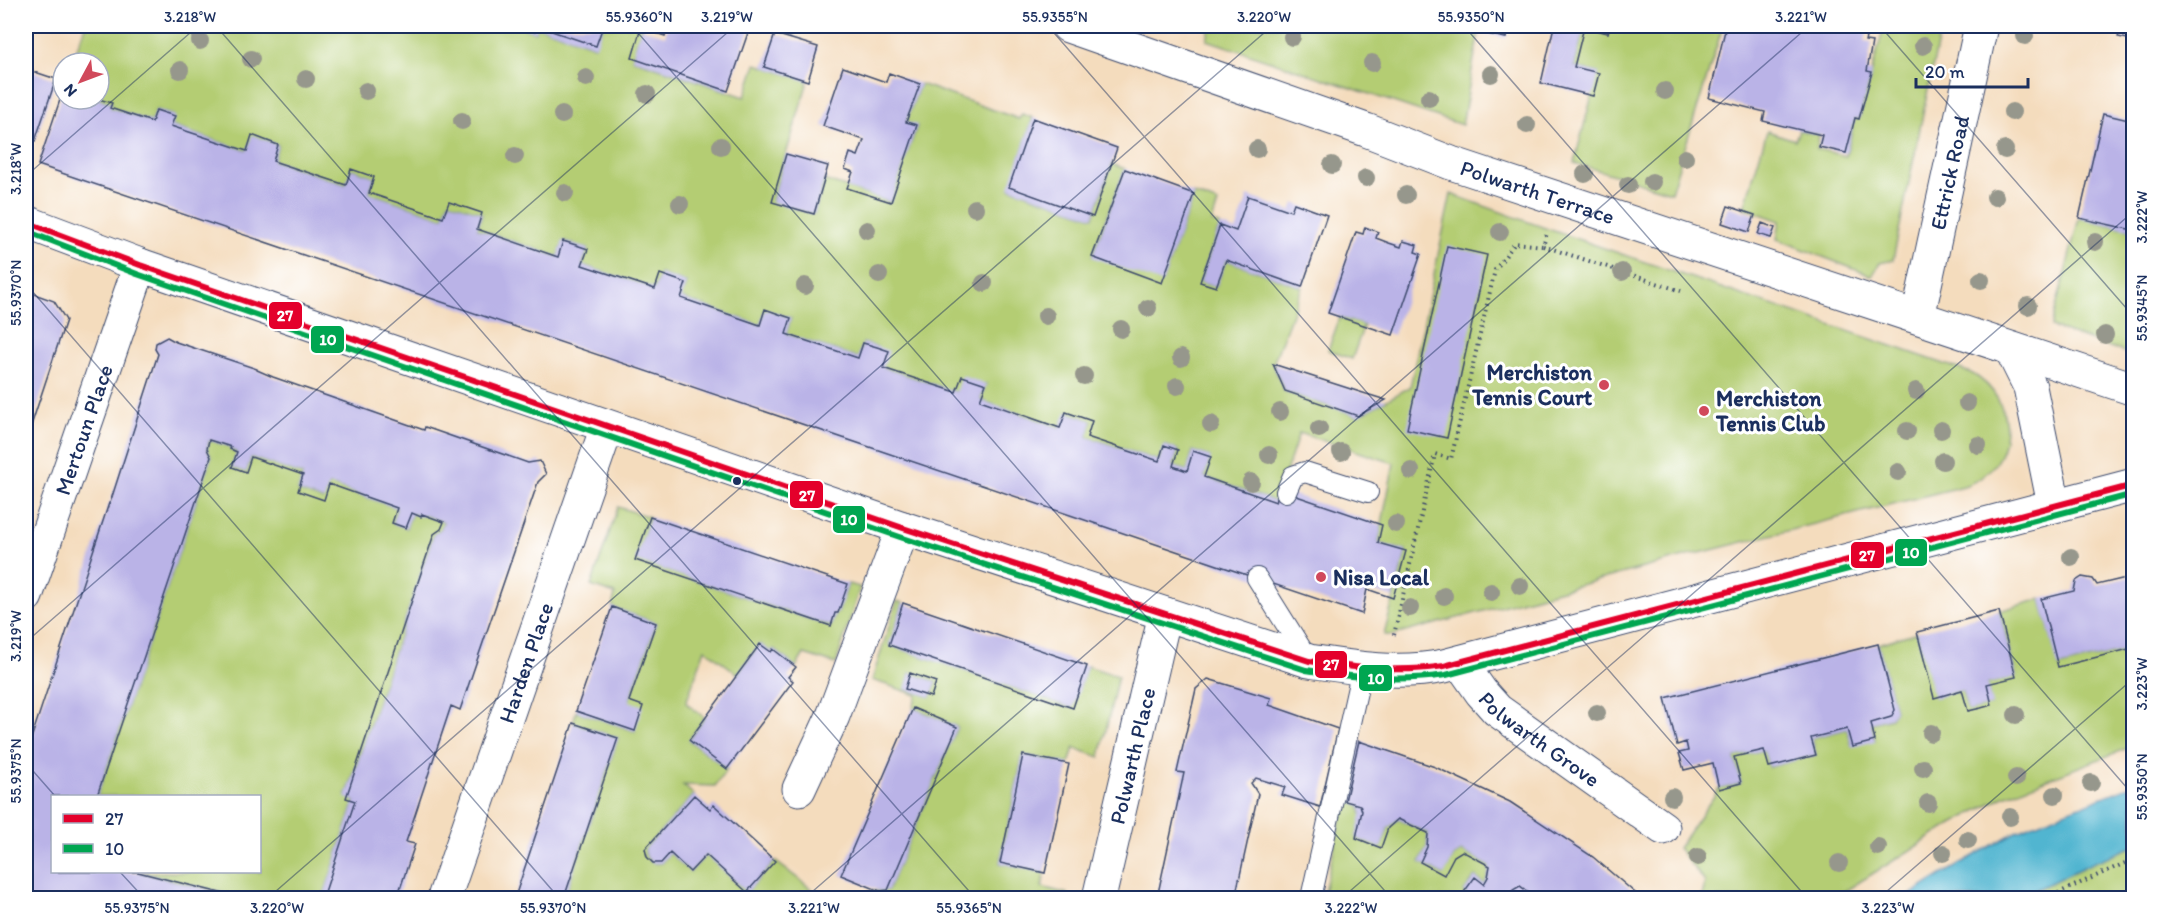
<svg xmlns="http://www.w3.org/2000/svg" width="2159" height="924" font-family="Itim,sans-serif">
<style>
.green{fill:#b4cd73;stroke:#687e68;stroke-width:1.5;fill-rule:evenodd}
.water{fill:#51b5d0;stroke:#367297;stroke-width:1.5}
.building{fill:#bab3e7}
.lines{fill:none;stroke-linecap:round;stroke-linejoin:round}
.lane-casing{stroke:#3c496c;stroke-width:22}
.street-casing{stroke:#3c496c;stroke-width:35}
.secondary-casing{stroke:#3c496c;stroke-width:35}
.path{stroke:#3c496c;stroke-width:4;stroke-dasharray:1.5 4.5;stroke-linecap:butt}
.lane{stroke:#fff;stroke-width:20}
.street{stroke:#fff;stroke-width:33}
.secondary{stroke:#fff;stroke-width:33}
.bus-1-casing{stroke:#fff;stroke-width:10}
.bus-2-casing{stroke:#fff;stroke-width:10}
.bus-1{stroke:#e4002b;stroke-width:6}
.bus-2{stroke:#00a651;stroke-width:6}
.tree{fill:#96978c}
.ticks{fill:none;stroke:#1b2f5e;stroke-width:1.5;stroke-opacity:0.45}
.poi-dot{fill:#d1495b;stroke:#fff;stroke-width:2}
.bus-dot{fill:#1b2f5e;stroke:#fff;stroke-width:2}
.labels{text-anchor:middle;stroke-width:6;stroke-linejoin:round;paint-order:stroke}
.street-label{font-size:22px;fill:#1b2f5e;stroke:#fff}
.poi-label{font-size:22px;font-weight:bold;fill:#1b2f5e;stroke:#fff;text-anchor:start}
.line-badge{stroke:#fff;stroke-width:2}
.badge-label{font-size:16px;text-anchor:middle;font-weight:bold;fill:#fff}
.neatline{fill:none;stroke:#1b2f5e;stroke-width:2}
.ticks-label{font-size:15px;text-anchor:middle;fill:#1b2f5e}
</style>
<rect width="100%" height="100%" fill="#fff"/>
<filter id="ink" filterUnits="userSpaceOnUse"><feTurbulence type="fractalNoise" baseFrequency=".0167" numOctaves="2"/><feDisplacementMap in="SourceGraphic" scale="12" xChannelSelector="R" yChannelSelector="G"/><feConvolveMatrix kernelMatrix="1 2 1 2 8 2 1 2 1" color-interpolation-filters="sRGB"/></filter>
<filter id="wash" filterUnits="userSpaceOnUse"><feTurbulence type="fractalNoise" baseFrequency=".008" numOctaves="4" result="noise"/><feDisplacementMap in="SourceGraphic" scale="24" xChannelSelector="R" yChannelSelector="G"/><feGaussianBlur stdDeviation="1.35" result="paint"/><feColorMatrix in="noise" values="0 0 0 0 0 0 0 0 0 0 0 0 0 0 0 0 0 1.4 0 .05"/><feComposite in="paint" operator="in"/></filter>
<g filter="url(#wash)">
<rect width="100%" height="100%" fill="#f4dcbd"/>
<path class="green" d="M85,26H526L525,29L535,32L537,26L595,46L603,26H642L632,59L745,97L756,64L808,81L772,201L814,214L824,180L890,202L917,126L906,122L920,84L1019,119L1022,114L1033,118L1010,188L1093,217L1112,164L1125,169L1092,256L1162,282L1194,194L1218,203L1212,222L1220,225L1200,282L1216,287L1226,260L1302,287L1273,364L1284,391L1358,416L1410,387L1451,194L1548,229L1971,373C2019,399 2018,468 1964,486L1684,557L1394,635H1384L1406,551L1378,543L1394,463L1299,433L1276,502L1204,477L1210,457L1193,451L1187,471L1173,466L1178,450L1164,445L1159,461L1087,437L1092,421L1067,412L1060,428L980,400L986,384L956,392L883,368L877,347L863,343L858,358L786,334L791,318L765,310L760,325L681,298L686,283L660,274L655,289L582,265L588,249L564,241L558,257L477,229L482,213L449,202L443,218L369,193L374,177L352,169L346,185L273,161L278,145L253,136L247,151L171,126L174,116L156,110L152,122L110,108L112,103L99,99V63H72Z
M1210,26H1480L1462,125L1207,40Z
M1610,26H1723L1671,192L1574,163L1598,73L1574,67L1584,27L1608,33Z
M1884,26H1941L1893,260L1880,263L1872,276L1777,239L1780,221L1744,208L1767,131L1795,140L1799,130L1819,135L1817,149L1846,156L1855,118L1859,119Z
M2079,218L2133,230V355L2051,327Z
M1340,317L1364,325L1352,359L1328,350Z
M209,440L231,447L230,450L237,452L232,467L246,472L251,457L303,475L298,491L323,500L329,484L397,508L392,523L406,528L412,513L421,516L422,514L444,522L441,529L434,534L346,797L355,801L323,898H244L138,872H260V796H97L211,457L207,449Z
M618,507L650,517L636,560L815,621L831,626L835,613H838L848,584L860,587L836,664L804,654L796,667L774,649L771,652L760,644L738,674L705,649L686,703L705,718L689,740L727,769L715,786L683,785L694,795L645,849C645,859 651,865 661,863L670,853L690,872L706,855L747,892L775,861L822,897L888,890L957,727L913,708L917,695L872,680L897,601L903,603L889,645L1072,708L1087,666L1118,676L1100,757L1074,748L1069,764L1023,755L1000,863L1045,873L1042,887L1068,894L1064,898H1010L1007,895L1002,898H564L618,738L573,723L576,711L635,731L629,701L656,623L612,607L615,594L591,586ZM910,673L936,682L931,697L906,689Z
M2041,599L2059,667L2133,648V746L2004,796L1952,824L1834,898H1702L1705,882L1678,848L1719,789L1741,783L1734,757L1764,750L1769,767L1816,755L1812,738L1847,729L1852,746L1875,740L1871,723L1891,718L1895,710L1878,644L1917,632L1935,697L1962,690L1968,711L1991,705L1987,684L2016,676L1999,611Z
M1345,801L1360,805L1362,817L1356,838L1381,847L1388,828L1398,819L1428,833L1427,847L1420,862L1443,875L1454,856L1462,851L1490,866L1488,877L1484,884L1475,877L1464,892L1472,898H1330L1323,896Z
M2133,846V898H2018L2090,864Z"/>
<path class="water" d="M2133,785V846L2090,864L2018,898H1905L1958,865L2017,831Z"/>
<g id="blocks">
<path class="building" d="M526,26H603L596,46L537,26L535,32L525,28Z
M668,26L750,27L728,91L632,58L641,28L665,36Z
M1480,26H1509L1506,38L1478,32Z
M1554,26H1610L1608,33L1584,27L1574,67L1599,73L1593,96L1541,83Z
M1726,26H1869L1865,41L1872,42L1867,71L1872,72L1859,119L1855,118L1846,153L1819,147L1822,135L1763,121L1765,112L1709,98Z
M2120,26H2133V40L2118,37Z
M775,34L818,47L808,81L764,67Z
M843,67L886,82L889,73L920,84L906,122L917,125L891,202L847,188L853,172L845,169L850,153L858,156L864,140L823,126Z
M26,69L56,79L35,141L26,137Z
M63,91V99H99L112,103L110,108L152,122L156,110L165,113L175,116L171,126L247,151L252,135L278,145L273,161L346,185L351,169L374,177L369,193L443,218L449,202L482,213L477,229L558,257L563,241L576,245L588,249L582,265L655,289L660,274L686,283L681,298L760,325L765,309L779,314L791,318L786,334L858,358L863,343L877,347L889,351L883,368L956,392L962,376L986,384L980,400L1060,428L1066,412L1092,421L1087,437L1159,461L1164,445L1178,450L1173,466L1187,471L1193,451L1211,457L1204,477L1276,502L1279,490L1382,525L1378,543L1406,551L1393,598L1367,589L1362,614L38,165Z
M2103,114L2133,121V230L2079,218Z
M1033,118L1117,148L1093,217L1009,187Z
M786,154L828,166L814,214L772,202Z
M1125,169L1194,194L1162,283L1092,257Z
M1248,196L1291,211L1294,203L1327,215L1302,287L1226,260L1216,287L1200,282L1220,225L1236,231Z
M1728,206L1755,215L1749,232L1722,223Z
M1762,223L1775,228L1771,238L1758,234Z
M1365,227L1378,232L1376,238L1389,243L1401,247L1403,241L1417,245L1415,252L1421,254L1393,335L1328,313L1356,232L1363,234Z
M1447,246L1487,255L1447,438L1407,429Z
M26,291L54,301L66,320L26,441Z
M167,337L176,342L257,369V370L273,377L424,430L425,427L528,463L540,461L546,474L538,482L460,710L451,706L406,842L415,844L397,898H323L355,801L346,798L434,534L441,529L444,522L422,514L421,517L412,513L406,528L392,523L397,508L329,484L324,500L298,491L303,475L251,457L246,472L232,467L237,452L230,449L231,447L209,440L207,449L211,457L97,796H52V872H138L240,898H26V754L109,503H110L158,354L155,349L156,343Z
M1273,364L1360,392L1386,400L1358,416L1285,391Z
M650,517L848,584L838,613H835L831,626L635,560Z
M2082,577L2093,579L2097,585L2130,577L2133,592V648L2058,667L2041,599L2074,591L2076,581Z
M903,603L1087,666L1073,708L889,645Z
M612,607L656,623L629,701L643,706L635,731L576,711Z
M1999,611L2016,677L1987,684L1992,705L1981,708L1968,711L1962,690L1934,698L1917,632Z
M760,644L771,652L773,649L796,667L788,677L793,681L727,769L689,740Z
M1878,644L1895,710L1891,717L1871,723L1875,741L1852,747L1847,729L1811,738L1816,755L1781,764L1769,767L1764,750L1734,757L1741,783L1719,789L1713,763L1684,770L1679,753L1688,751L1686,742L1677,745L1665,698Z
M910,673L936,682L931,697L905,689Z
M1208,679L1271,698L1269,705L1338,729L1320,807L1282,795L1285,787L1256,778L1251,783L1258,794L1235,898H1157L1184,773L1177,772L1196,689Z
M913,708L957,727L888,890L880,891L841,875Z
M573,723L618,738L564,898H530L516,894Z
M1359,741L1435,767L1510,802L1593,857L1641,898H1536L1520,886L1513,890L1506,898H1472L1464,892L1475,877L1484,884L1488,877L1490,866L1462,851L1454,856L1444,875L1420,862L1427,847L1428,833L1398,819L1388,828L1381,848L1356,838L1362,811L1360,805L1345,801Z
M1023,755L1069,764L1045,873L1000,863Z
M694,795L710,809L714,805L775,861L747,892L706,855L690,872L670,853L661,863H653L647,857L645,849Z"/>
</g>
</g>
<g filter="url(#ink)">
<use href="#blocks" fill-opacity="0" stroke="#3c496c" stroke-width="1.5"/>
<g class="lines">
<g class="lane-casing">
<path id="lane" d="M1286,492L1293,476L1305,472L1368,492
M1257,578L1309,661
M1311,898L1362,669"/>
</g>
<g class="street-casing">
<g id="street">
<path id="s1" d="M1068,26L1366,130L1451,163L2134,389"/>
<path id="s2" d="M1918,317L1981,26"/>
<path d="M2011,349L2030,387L2054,505"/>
<path id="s3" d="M26,596L140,265"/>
<path id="s4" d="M1460,662L1481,692L1497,710L1663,828"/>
<path d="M799,789L833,716L903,528"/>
<path id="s5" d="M444,898L607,427"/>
<path id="s6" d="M1099,898L1165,614"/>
</g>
</g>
<g class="secondary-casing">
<path id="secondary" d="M26,222L140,265L903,528L1309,661C1355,668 1398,675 1444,666L2134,485"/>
</g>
<path class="path" d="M1543,246L1681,291
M1394,635L1435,454L1451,459L1495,270L1515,243L1543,246L1547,233
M2047,898L2134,859"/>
<use href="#lane" class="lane"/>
<use href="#street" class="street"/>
<use href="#secondary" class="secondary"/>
<g class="bus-1-casing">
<path id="bus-1" d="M26,222L140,265L903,528L1309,661C1354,668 1398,673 1444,666L2134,485"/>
</g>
<g class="bus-2-casing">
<path id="bus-2" d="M26,231L137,274L900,537L1306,670C1353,678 1399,682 1446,675L2134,494"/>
</g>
<use href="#bus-1" class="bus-1"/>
<use href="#bus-2" class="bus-2"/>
</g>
<g class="tree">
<circle cx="2025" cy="36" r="9"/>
<circle cx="1292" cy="37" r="9"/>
<circle cx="200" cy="41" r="9"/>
<circle cx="1923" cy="46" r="9"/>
<circle cx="251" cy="59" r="9"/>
<circle cx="1372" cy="63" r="9"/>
<circle cx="180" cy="70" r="9"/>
<circle cx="1491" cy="74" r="9"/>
<circle cx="586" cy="78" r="9"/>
<circle cx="306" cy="79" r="9"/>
<circle cx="366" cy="91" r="9"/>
<circle cx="1665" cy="91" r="9"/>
<circle cx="647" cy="94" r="9"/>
<circle cx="1429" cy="98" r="9"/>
<circle cx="2012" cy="112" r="9"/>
<circle cx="562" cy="115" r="9"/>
<circle cx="462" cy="121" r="9"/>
<circle cx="1527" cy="125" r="9"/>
<circle cx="721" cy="146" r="9"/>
<circle cx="1257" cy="149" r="9"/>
<circle cx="2005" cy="150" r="9"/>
<circle cx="515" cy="156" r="9"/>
<circle cx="1685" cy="158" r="9"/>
<circle cx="1332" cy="165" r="9"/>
<circle cx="1585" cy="174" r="9"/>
<circle cx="1366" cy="178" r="9"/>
<circle cx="1652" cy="182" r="9"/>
<circle cx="1628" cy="185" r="9"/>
<circle cx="565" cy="193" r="9"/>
<circle cx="1406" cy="195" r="9"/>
<circle cx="1995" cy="197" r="9"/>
<circle cx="680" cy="204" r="9"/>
<circle cx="975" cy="208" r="9"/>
<circle cx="867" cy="230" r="9"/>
<circle cx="1500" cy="232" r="9"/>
<circle cx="2095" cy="242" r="9"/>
<circle cx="1622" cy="272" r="9"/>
<circle cx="879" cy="275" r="9"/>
<circle cx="1981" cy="280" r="9"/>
<circle cx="984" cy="283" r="9"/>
<circle cx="805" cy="286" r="9"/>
<circle cx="2028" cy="306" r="9"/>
<circle cx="1148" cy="308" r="9"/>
<circle cx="1046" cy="316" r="9"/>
<circle cx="1121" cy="329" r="9"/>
<circle cx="2105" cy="335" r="9"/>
<circle cx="1181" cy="358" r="9"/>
<circle cx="1084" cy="376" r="9"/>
<circle cx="1177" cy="386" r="9"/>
<circle cx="1916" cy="391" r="9"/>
<circle cx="1967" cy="403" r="9"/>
<circle cx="1280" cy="412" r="9"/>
<circle cx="1211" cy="424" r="9"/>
<circle cx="1319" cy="429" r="9"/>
<circle cx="1941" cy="430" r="9"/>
<circle cx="1907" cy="431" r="9"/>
<circle cx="1978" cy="445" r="9"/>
<circle cx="1341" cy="452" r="9"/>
<circle cx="1269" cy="455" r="9"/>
<circle cx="1943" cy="461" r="9"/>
<circle cx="1411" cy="471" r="9"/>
<circle cx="1898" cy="472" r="9"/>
<circle cx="1251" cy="482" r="9"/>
<circle cx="1396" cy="524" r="9"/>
<circle cx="2071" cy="557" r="9"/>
<circle cx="1520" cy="586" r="9"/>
<circle cx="1491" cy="592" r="9"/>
<circle cx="1444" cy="596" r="9"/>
<circle cx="1410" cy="608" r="9"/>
<circle cx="1597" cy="713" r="9"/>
<circle cx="2016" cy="715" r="9"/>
<circle cx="1931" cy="733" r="9"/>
<circle cx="1923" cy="768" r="9"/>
<circle cx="2016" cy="778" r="9"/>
<circle cx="2091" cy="783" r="9"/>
<circle cx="2055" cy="795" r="9"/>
<circle cx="1672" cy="797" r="9"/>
<circle cx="1928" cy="803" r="9"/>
<circle cx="2010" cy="817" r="9"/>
<circle cx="1968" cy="840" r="9"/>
<circle cx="1878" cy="847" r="9"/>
<circle cx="1943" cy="853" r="9"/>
<circle cx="1698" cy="857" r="9"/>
<circle cx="1839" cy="863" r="9"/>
</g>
</g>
<path class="ticks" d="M216,26L975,898M632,26L1391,898M1048,26L1807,898M1464,26L2134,796M1880,26L2134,317M26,176L198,26M26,284L559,898M26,642L735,26M26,763L55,796M120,872L144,898M268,898L1272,26M805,898L1809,26M1342,898L2134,211M1879,898L2134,678"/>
<g class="poi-dot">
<circle cx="1604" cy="385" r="6"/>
<circle cx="1704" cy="411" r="6"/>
<circle cx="1321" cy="577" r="6"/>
</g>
<circle class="bus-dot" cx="737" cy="481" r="5"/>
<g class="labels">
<g class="street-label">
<text dy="8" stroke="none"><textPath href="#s2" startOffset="148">Ettrick Road</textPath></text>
<text dy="8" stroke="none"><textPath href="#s1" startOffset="498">Polwarth Terrace</textPath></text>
<text dy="8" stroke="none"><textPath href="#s3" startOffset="176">Mertoun Place</textPath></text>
<text dy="8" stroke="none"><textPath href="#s5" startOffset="249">Harden Place</textPath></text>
<text dy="8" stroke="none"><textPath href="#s4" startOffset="112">Polwarth Grove</textPath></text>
<text dy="8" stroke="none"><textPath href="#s6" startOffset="146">Polwarth Place</textPath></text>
</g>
<g class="poi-label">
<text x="1592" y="380" text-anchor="end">Merchiston<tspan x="1592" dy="25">Tennis Court</tspan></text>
<text x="1716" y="406">Merchiston<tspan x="1716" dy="25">Tennis Club</tspan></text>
<text x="1333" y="585">Nisa Local</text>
</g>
</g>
<g class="line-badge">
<rect x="268" y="301" width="35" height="29" rx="6" fill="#e4002b"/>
<rect x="310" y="325" width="35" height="29" rx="6" fill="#00a651"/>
<rect x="789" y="480" width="35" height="29" rx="6" fill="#e4002b"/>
<rect x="832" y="505" width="34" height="29" rx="6" fill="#00a651"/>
<rect x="1894" y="538" width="34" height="29" rx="6" fill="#00a651"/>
<rect x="1850" y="541" width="35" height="28" rx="6" fill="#e4002b"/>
<rect x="1314" y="650" width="34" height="29" rx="6" fill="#e4002b"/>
<rect x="1358" y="664" width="35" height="28" rx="6" fill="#00a651"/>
</g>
<g class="badge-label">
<text x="285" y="321">27</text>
<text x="328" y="345">10</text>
<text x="807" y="501">27</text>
<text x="849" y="525">10</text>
<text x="1911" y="558">10</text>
<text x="1867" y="561">27</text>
<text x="1331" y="670">27</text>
<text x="1376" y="684">10</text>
</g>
<rect width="2159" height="924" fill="none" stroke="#fff" stroke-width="66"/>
<rect x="51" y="795" width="210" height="78" fill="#ffffff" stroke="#a4acbf" stroke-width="1.5"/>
<rect x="63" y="814" width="30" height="9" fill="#e4002b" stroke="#a4acbf" stroke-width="1.5"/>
<text x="105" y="825" font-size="18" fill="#1b2f5e">27</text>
<rect x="63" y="844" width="30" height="9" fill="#00a651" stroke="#a4acbf" stroke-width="1.5"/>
<text x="105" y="855" font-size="18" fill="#1b2f5e">10</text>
<g transform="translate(81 81) rotate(229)"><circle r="28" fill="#ffffff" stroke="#a4acbf" stroke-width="1.5"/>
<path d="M0-4.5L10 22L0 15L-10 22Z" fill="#d1495b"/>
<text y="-9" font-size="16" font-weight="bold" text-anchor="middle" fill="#1b2f5e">N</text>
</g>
<path d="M1916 78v9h112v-9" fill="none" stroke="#1b2f5e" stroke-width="3"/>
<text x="1925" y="78" font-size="18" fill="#1b2f5e" stroke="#ffffff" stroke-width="4.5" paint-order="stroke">20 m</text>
<rect x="33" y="33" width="2093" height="858" class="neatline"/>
<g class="ticks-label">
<text x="190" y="22">3.218°W</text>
<text x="639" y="22">55.9360°N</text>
<text x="727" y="22">3.219°W</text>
<text x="1055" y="22">55.9355°N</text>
<text x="1264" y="22">3.220°W</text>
<text x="1471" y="22">55.9350°N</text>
<text x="1801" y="22">3.221°W</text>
<text transform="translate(16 169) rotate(-90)" y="5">3.218°W</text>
<text transform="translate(2142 217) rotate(-90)" y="5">3.222°W</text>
<text transform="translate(16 293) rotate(-90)" y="5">55.9370°N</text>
<text transform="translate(2142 308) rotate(-90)" y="5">55.9345°N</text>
<text transform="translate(16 636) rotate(-90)" y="5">3.219°W</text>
<text transform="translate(2142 684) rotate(-90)" y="5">3.223°W</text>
<text transform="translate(16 771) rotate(-90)" y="5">55.9375°N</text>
<text transform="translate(2142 787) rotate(-90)" y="5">55.9350°N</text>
<text x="137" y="913">55.9375°N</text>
<text x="277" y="913">3.220°W</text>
<text x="553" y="913">55.9370°N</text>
<text x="814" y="913">3.221°W</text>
<text x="969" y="913">55.9365°N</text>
<text x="1351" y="913">3.222°W</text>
<text x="1888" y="913">3.223°W</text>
</g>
</svg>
